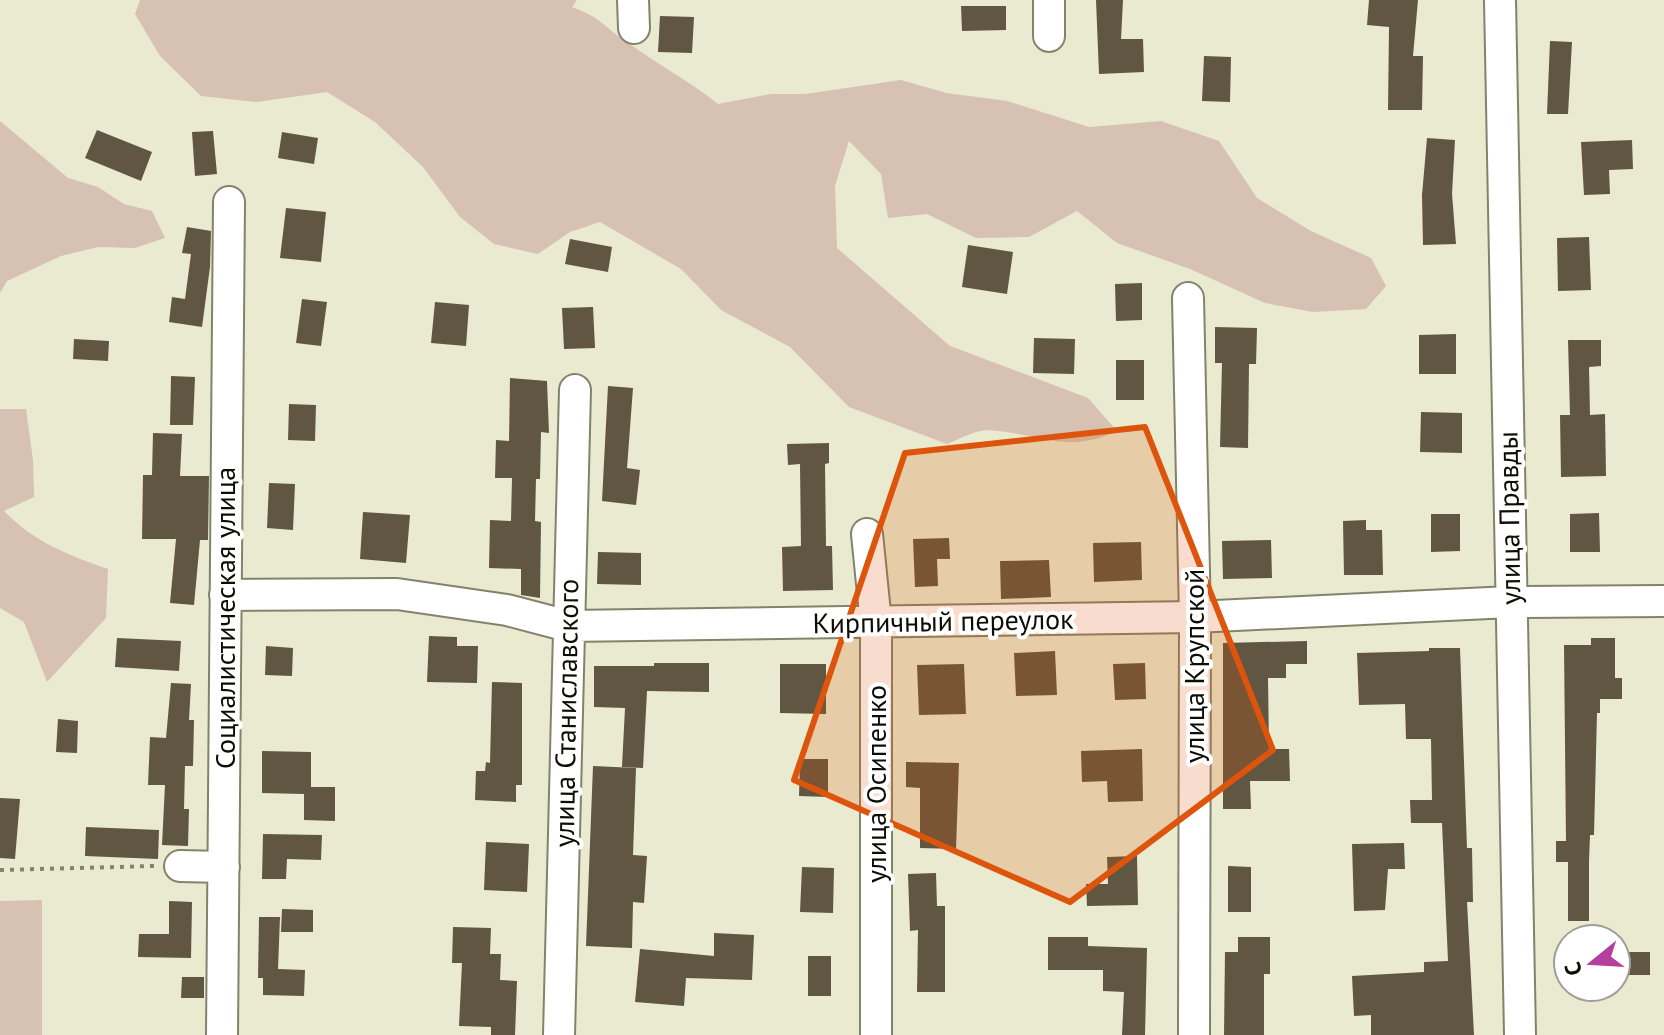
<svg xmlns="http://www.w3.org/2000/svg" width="1664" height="1035" font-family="'PT Sans',sans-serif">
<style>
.green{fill:#d7c1b3}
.building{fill:#615641}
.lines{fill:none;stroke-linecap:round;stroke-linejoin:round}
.street-casing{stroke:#83836c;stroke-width:34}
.path{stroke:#828270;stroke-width:4;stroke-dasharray:4 6;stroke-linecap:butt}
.street{stroke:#fff;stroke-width:30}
.marked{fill:#dd550c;fill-opacity:0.2;stroke:#dd550c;stroke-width:6;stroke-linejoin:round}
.labels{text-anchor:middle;stroke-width:8;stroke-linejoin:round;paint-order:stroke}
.street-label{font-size:28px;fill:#0d0d05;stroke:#fff}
</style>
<rect width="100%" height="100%" fill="#e9eacf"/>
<path class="green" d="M140,0H577L572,7C601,18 601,24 624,40C655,63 688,80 718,104L771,94H805L901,80L946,93L1007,101L1089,127L1161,121L1219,141L1257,198L1311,231L1371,258L1386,286L1366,309L1313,312L1265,303L1190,269L1117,243L1077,211L1029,237L976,238L927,214L888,218L881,174L849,141L835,186L837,248L950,346L1088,398L1117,431C1066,455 1039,433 988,430C976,430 959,439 947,444L849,407L790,347L721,310L681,269L600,222L570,232L538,254L494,244L460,217L423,167L375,122L327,92L257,102L201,96L160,56L135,14Z
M0,121L68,178L98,187L124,204L152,211L165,238L135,248L98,247L61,256L7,281L0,293Z
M0,409H26L33,460L34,497L4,511C34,542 68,555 108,569L106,618L47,682L24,622L0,608Z
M42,900V1035H0V901Z"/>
<path class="building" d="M1096,0H1123L1121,39H1143L1144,72L1099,74Z
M1369,0H1418L1413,56H1423L1422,110H1388L1389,27L1367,25Z
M961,6H1006V30L962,31Z
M660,16L694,17L692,53L658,52Z
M1550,41L1572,42L1568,114H1547Z
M1204,56L1231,57L1230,102L1202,101Z
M97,130L152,152L141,181L85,158Z
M213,131L217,174L195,176L192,132Z
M282,132L318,138L314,164L278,158Z
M1427,138L1455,140L1452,194L1456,244L1423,245L1422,195Z
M1632,140L1633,169L1609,170L1610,194L1584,195L1581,142Z
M286,208L326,212L321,262L280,258Z
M187,227L211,231L210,267L202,327L169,322L172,297L185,299L191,254L182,253Z
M1589,237L1591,290L1558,291L1557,238Z
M570,239L612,247L608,272L565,264Z
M968,245L1013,252L1007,294L962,287Z
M1142,283V320L1116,321L1115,284Z
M302,299L327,302L321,346L296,343Z
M435,302L469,305L466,346L431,343Z
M593,307L595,348L564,349L562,308Z
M1215,327L1257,328L1256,364H1249L1248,448L1220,447L1222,363H1215Z
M1456,334V374H1419V335Z
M1034,338L1075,339L1074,374L1033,373Z
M74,339L109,341L108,361L73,359Z
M1568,340H1601V366L1589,367L1590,415L1605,414L1606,476L1561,477L1560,415H1570Z
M1116,360H1144V400H1116Z
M171,376L195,377L193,425H170Z
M510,378L547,381L549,433L541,432L540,479H536L535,521L541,522L540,598L521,595V569L489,568L490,520L511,521L512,478H495L496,440L509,441Z
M608,386L633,388L627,468L640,470L636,505L602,501Z
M289,404L316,405L315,441L288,440Z
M1421,412L1462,413V453L1420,452Z
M153,433L182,434L180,476H209L208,540H200L194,605L170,603L176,539H142L143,475H152Z
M829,443V463L825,464L826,546H832L833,590L783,591L782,547L801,546L800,464L788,465L787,444Z
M269,483L295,484L293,530L267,528Z
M363,512L410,515L406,563L360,559Z
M1599,513L1600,552H1570V514Z
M1431,514H1460V551L1431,552Z
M1366,520V530H1382L1383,575H1344L1343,521Z
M949,538L950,559H937L938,586L915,587L913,539Z
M1271,540L1272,578L1223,579L1222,541Z
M1141,542L1142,580L1094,582L1093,543Z
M598,552L641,553V585L597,584Z
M1049,560L1051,597L1001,599L1000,561Z
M429,636L457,637V646H478L477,683L427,682Z
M117,638L181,641L179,671L115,667Z
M1591,638H1615V678H1622V699H1600V713H1597L1594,835H1590L1589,862V921H1568V862H1556V841H1566L1564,645H1591Z
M1307,641V664H1286V678H1268L1269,749H1289L1290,781H1250L1251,809H1223V643Z
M266,646L293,648L292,676L265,675Z
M1429,648H1460L1467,848H1472L1473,902H1467L1474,1035H1371V1015L1354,1016L1352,976L1424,972V962L1448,961L1442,823H1411L1410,800H1432L1431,739H1406L1405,704L1359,705L1357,653L1429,651Z
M1055,651L1057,695L1016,696L1014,653Z
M654,663H709V692L647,691L643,768L622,767L625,708L594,707V666H654Z
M1145,663L1146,699L1115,700L1113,664Z
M780,664H826V714L780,713Z
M964,664L966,714L919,715L917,665Z
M492,682L522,683V785H516V802L475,800L476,771H485L486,762L490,763Z
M171,683L191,684L189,720H194L193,766H185L184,809H189L188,846L162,845L165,785H148L150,737L166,738Z
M58,719L78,721L77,753L56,752Z
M1142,749L1143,801L1108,802L1107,781L1082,782L1081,751Z
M262,751L311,752V787H335V821L304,820V794L262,793Z
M800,759H828V797L799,796Z
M906,762L959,763L956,849L920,848V788L906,787Z
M593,766L636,768L633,855L647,856L644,903L633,902L632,948L586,946Z
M0,798L20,799L15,859L0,858Z
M86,827L159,830L158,859L85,856Z
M263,834L322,835L321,860L287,859L286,879H262Z
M486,842L529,844L527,892L484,890Z
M1404,843L1405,869H1388L1385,910L1354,911L1352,844Z
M1137,856L1138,905L1087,906L1086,884H1108L1107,857Z
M1228,866L1251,867V912H1228Z
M802,867L834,868L833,913L800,912Z
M936,873L937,906H945V992H917L918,930L910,931L908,874Z
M169,901L192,902L191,958L138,957L139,934H169Z
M282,909L313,910V932H281Z
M259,917H280L278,969L305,970L304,996L263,995V978H258Z
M453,927L491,928L490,954H501L500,980L517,981L515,1035H491V1027L459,1026L462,963H452Z
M714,933L754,935L752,980L686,978L684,1006L635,1002L640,949L714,956Z
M1048,937H1088V946L1147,948L1145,1035H1122L1124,992L1103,991V970H1048Z
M1238,937H1270V974H1264V1035H1224L1225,952H1238Z
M1616,952H1650V975H1616Z
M808,956H831V996H808Z
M182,977H204V998H181Z"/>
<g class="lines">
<g class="street-casing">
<path id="street" d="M633,0L634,28
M1500,0L1520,1035
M1049,36V0
M1188,298L1195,617L1194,1035
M867,534L876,623V1035
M225,595L397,594L507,610L568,626L1195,617L1510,602L1664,601
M180,866L224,867
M222,1035L229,202
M559,1035L575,390"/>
</g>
<path class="path" d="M0,870L154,866"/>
<use href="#street" class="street"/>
</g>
<path class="marked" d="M1145,427L1273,750L1070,902L794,780L905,453Z"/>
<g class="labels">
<g class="street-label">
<text transform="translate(1509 518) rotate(-91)" y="10">улица Правды</text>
<text transform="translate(225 618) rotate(-90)" y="10">Социалистическая улица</text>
<text transform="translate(943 621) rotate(-1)" y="10">Кирпичный переулок</text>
<text transform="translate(1194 666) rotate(-90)" y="10">улица Крупской</text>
<text transform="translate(566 713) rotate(-89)" y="10">улица Станиславского</text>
<text transform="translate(876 784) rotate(-90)" y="10">улица Осипенко</text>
</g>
</g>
<g transform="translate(1592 963) rotate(252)"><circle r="38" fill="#ffffff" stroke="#9e9e9b" stroke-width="2"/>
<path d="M0-6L14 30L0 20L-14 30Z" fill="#b2409c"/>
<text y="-12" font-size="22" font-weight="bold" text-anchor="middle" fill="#0d0d05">С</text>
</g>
</svg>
